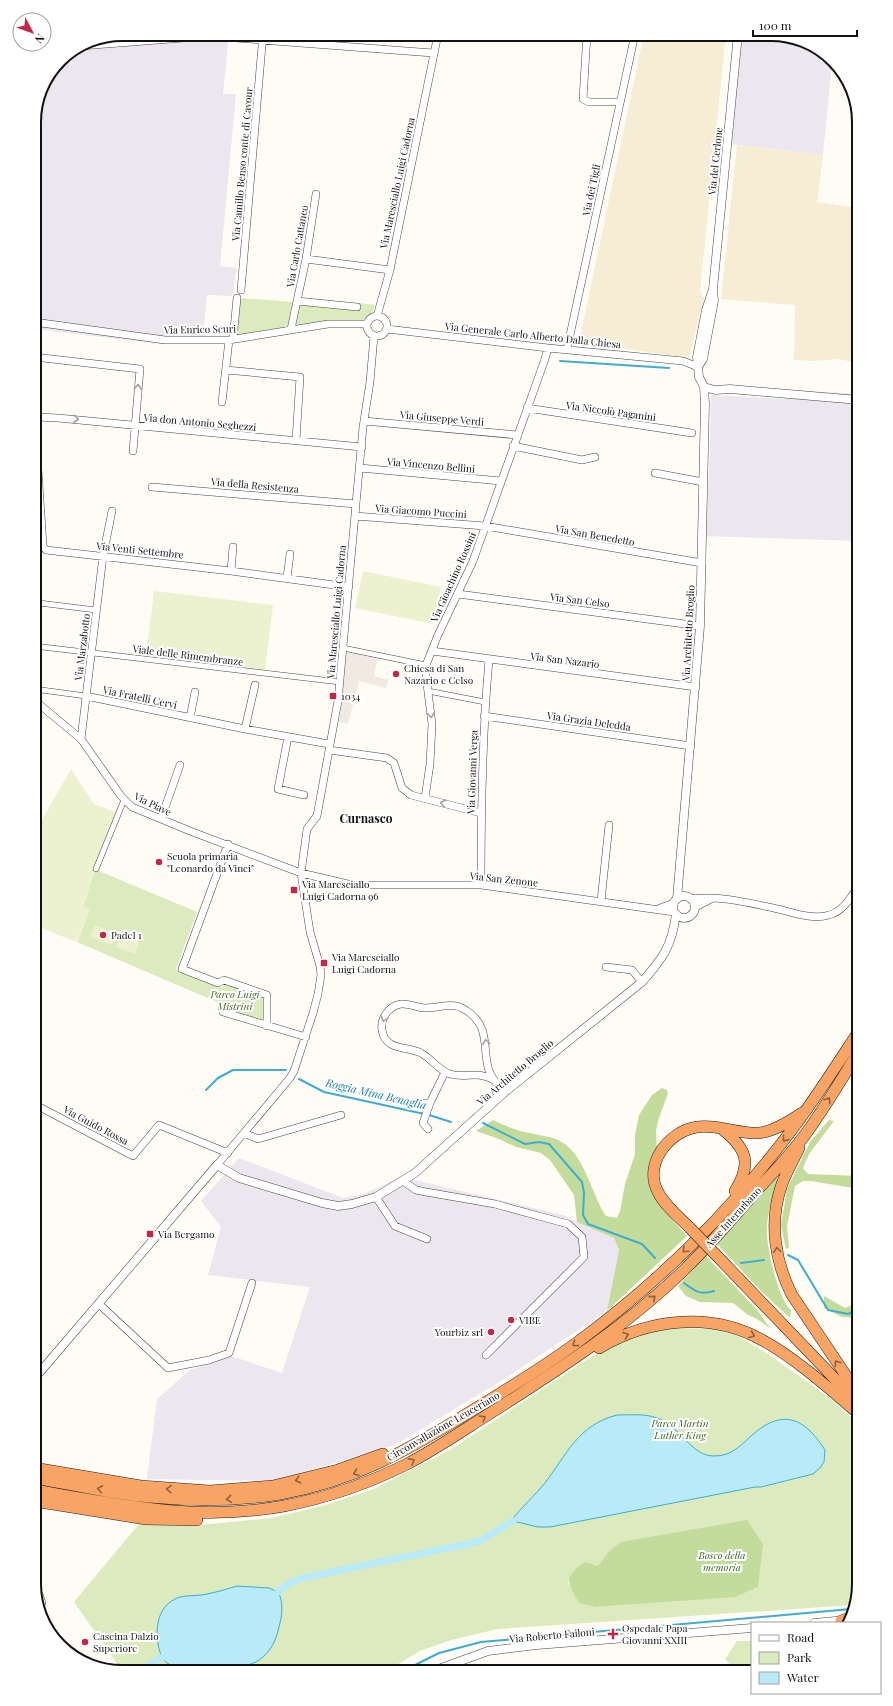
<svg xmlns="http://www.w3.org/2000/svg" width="893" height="1706" font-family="'Playfair Display',serif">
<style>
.industrial{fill:#ece6ef}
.farmland{fill:#f6edd4}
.green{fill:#dcebbd;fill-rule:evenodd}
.forest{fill:#c3dc9c}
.pitch{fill:#ecf2cf}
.plaza{fill:#f1eae2}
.water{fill:#b9eaf7;stroke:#3fadcf}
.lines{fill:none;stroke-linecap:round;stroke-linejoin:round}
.stream{stroke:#3fadcf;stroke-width:2}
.canal{stroke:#b9eaf7;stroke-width:7}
.pedestrian-casing{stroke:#444;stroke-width:6}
.minor-casing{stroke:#444;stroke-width:8}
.tertiary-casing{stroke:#444;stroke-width:9}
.trunk-casing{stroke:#222;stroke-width:12}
.pedestrian{stroke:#fff;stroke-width:5}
.minor{stroke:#fff;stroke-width:7}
.tertiary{stroke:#fff;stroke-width:8}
.trunk{stroke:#f7a464;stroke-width:11}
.trunk-bridge-casing{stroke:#222;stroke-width:12;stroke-linecap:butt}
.trunk-bridge{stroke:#f7a464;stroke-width:11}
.oneway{stroke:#a0a0a0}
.oneway2{stroke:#90623f}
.poi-dot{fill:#c32648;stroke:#fff;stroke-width:1.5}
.labels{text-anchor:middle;stroke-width:4;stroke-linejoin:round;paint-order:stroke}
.street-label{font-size:10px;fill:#111;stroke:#fff}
.poi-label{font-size:10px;fill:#111;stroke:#fff;text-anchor:start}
.park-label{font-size:10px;font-style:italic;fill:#3b6b1f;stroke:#fff}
.water-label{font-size:11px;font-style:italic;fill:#177fa5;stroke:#fff}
.quarter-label{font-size:12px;font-weight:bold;fill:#111;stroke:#fff}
.rim{fill:none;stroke:#111;stroke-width:2}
</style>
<rect width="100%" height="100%" fill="#fffbf5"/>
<path class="industrial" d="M122,34H229L223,94H236L220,266L237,268L232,296L207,295L202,344H161L34,329V117L41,88L60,60L89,41Z
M741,34L787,38L824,52L832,62L823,155L730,144Z
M788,390L859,394V541L706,536L710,445L711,395L785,399Z
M239,1158L343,1198L364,1194L404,1175L415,1180L563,1215L614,1238L619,1250L607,1311L504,1379L395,1445L275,1481L147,1479L157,1399L190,1370L231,1356L282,1373L310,1287L208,1275L221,1227L201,1201Z"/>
<path class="farmland" d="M644,34H726L700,291L704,298L689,358L579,342Z
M737,145L823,155L817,202L859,208V363L838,359L816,361L794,360L795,305L721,299Z"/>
<path class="green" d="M240,298L293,302V304L358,310L359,303L375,305L372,314L366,319L358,321H330L235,335Z
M99,871L197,912L176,969L221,987L228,985L264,997L265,1021L223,1008L224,1005L77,942L90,909L83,907L94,872Z
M670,1328L714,1329L738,1336L768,1354L834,1401L859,1425V1584L853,1605L498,1629L451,1640L420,1651L385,1672H117L111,1670L118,1665L74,1602L139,1524L189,1526L272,1518L322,1506L374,1489L450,1450L606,1347L637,1336ZM609,1551L672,1601L595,1607L579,1603L568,1582L591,1564L598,1566Z
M737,1641H752V1672H737L725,1659Z"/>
<path class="forest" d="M662,1088L667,1090L668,1093L658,1121L656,1131L657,1150L650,1178V1187L660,1206L687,1236L607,1311L619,1250L614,1238L577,1222L574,1195L550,1160L541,1153L516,1147L499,1139L476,1131L493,1120C505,1126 517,1131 530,1133C540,1136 551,1136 560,1141C585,1154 591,1194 606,1216L617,1218L620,1211L625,1184L635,1154V1135L639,1115L652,1095Z
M829,1120L834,1121L809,1154L803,1168L808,1174L859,1176V1189L811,1181H803L795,1186L787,1226L789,1248L786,1249L781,1226L787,1189L810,1142Z
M776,1177L778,1181C774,1196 768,1210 767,1226C765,1242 778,1300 791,1310L790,1318L763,1293L717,1244Z
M706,1256L758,1311L770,1328L757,1319L748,1315L733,1303L700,1302L686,1296L678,1286Z
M824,1296L845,1308L855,1304L859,1300V1318L842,1317L824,1308Z
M747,1520L763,1544L758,1587L735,1597L595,1607L579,1603C567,1582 563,1577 585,1562L598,1566L609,1551L621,1542Z"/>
<path class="pitch" d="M363,571L441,587L433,624L355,608Z
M154,591L273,605L265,670L146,656Z
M71,769L94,804L120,814L99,871L94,872L83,906L90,909L76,942L34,925V834Z
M95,925L116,934L112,945L90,937Z
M121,935L139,942L135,954L116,947Z"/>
<path class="plaza" d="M346,649L378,656L374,676L388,680L386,688L359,681L348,724L339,722L342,700Z"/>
<path class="water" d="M617,1415C632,1415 648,1413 662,1420C681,1429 692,1456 714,1456C731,1456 739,1447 751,1436C782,1408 804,1417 825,1450L824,1462L820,1468L813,1474L761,1487H755L550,1527H538L513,1521L514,1517C524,1505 535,1495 545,1483C567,1454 578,1425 617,1415Z
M237,1586L269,1588L278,1592C284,1602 282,1616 279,1627C276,1640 271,1652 259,1660C245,1671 182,1673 167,1663C159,1657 158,1644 157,1635C157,1618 162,1603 180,1597C189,1595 199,1596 207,1594C217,1592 227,1589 237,1586Z"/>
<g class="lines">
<path class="stream" d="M560,361L669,368
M299,1079L324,1092L429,1115L451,1122
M206,1090L218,1078L233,1070H286
M483,1123L525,1144L539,1142L549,1144L582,1182L584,1193L583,1215L588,1224L642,1244L655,1258
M788,1255L798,1260L828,1310L848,1314L859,1309
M741,1263L764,1260
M684,1283C696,1292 700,1295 714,1291
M401,1672L439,1653L481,1642L851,1609"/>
<path class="canal" d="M278,1592L289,1583L303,1578L472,1543L480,1541L513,1521
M136,1672L163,1657"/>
<g class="pedestrian-casing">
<path id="pedestrian" d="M39,603L96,610
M34,642L39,601
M34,646L340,682
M343,648L426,665
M34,689L86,696
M428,691L485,702
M96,869L124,800"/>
</g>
<g class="minor-casing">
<path id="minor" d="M587,34L583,99L589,102H620
M80,46L209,36L433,53
M306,259L390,270
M241,290L263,34
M297,301L357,307
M367 326a10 10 0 1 1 20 0a10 10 0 1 1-20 0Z
M377,316L390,270L438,34
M34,322L165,340H229L328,324H367
M291,329L306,259L316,194
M387,329L548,348L683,361L698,367
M233,339L237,298
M567,349L635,34
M34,357L140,369L133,451
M226,370L300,377L296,440
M222,402L229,340
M527,408L692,433
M37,417L58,418L362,447
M364,421L517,435
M34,435L36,439L43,546L46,550L231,571L349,587
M513,446L582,460L595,457
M360,468L501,481
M655,473L703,482
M152,487L356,504
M355,516L485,526L702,563
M231,571L233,547
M287,578L290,554
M458,594L700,626
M432,651L696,687
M86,696L245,729L329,744
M34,700L81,739L121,796L132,807L190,831L301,873L352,885H481L674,912
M484,716L691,746
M190,718L195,692
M245,729L255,685
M288,737L278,789L304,795
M81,739L103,556L112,511
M329,750L387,758L394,763L402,788L411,795L481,813
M425,798L430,764L432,724L426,676V665L438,635L473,561L545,359L548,348
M161,819L180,765
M228,844L182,969L218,983L224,980L267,995V1026
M481,885C481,810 482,735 489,660
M690,899C720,895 749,903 778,909C794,913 813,920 829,915C844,911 851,897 859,885
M601,901L609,825
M660,908L674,903
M694,908L711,899
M606,967L632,970L642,982
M223,1012L306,1037
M494,1080C476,1070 466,1079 450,1074C438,1070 432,1059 421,1053C407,1046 385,1051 382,1030C380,1018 389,1006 401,1004C409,1003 417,1008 425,1008C444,1008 453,999 471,1014C489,1029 483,1048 488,1067C490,1077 498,1085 505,1092
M424,1103H430L445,1072
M34,1104L133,1156L159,1125L228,1153
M428,1129L423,1123L430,1103
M244,1133L258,1139L341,1115
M217,1165L290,1078L294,1071L313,1013L318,994L321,975L320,966L310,932L301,873L307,829L317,816L338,701L363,427L370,382L374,336
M403,1181L416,1190L426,1192L495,1204L568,1224L582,1237L584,1257L486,1355
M376,1197L395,1226L427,1239
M99,1304L168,1368L209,1360L229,1353L252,1283
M35,1589L39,1594L42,1603L39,1607"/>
</g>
<g class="tertiary-casing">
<path id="tertiary" d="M698,367L703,359L714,301L713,289L738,34
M704,387L715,390L730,389L859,400
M34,422L37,415L34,410
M673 907a11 11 0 1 1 22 0a11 11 0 1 1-22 0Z
M677,899L700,626L705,404L704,387L699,377L697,357L706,310L713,289
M34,1379L217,1165L239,1178L322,1203L338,1206L352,1204L376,1197L415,1173L505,1092L642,982C663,958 672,946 676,914
M814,1623L846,1620
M430,1672L488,1651L537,1645L752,1628"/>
</g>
<g class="trunk-casing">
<path id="trunk" d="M721,1128C746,1148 753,1162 735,1191
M799,1148C793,1161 785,1174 781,1187C769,1223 775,1262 792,1295L859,1395
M690,1228C679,1217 665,1206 658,1192C643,1164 669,1131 697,1127C718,1124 738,1134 758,1133C773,1132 790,1121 802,1113
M718,1257L857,1402
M599,1348C648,1319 710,1311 762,1340C794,1357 831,1390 859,1414
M34,1468L141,1486L210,1491L273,1486L338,1470L383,1454
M34,1478C72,1484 110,1494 149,1497C192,1501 237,1501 280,1494C355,1481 410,1449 473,1410C508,1389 543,1367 575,1344C657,1284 733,1209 794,1127C817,1096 838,1063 859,1031
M34,1490C120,1505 196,1522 284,1506C326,1498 369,1483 407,1464C436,1449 462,1431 489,1414C557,1371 625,1327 683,1271C710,1245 734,1217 758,1189C775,1171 793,1152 807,1132C826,1106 842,1078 859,1051
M34,1501L146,1519L197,1520
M841,1621L849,1618"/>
</g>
<use href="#pedestrian" class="pedestrian"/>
<use href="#minor" class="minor"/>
<use href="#tertiary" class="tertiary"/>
<use href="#trunk" class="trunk"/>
<g class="trunk-bridge-casing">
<path id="trunk-bridge" d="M690,1228L718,1257"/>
</g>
<use href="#trunk-bridge" class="trunk-bridge"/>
</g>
<defs><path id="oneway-chevron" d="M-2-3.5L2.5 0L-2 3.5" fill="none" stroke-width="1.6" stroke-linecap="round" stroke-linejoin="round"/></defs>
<g class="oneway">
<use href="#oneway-chevron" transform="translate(138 387) rotate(-85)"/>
<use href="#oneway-chevron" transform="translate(76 419) rotate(6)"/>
<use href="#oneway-chevron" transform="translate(431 715) rotate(82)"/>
<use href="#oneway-chevron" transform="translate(443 803) rotate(-166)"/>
<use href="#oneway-chevron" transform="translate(384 1019) rotate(108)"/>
<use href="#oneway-chevron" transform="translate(486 1042) rotate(-98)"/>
</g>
<g class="oneway2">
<use href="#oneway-chevron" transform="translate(828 1100) rotate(-57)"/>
<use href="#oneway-chevron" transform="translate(785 1139) rotate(129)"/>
<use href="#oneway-chevron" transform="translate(685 1250) rotate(135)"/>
<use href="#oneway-chevron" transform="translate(777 1250) rotate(-98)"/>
<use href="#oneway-chevron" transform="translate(653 1298) rotate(-41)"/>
<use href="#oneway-chevron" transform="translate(626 1335) rotate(-20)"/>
<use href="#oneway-chevron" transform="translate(752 1335) rotate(22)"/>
<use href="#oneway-chevron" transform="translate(575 1344) rotate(144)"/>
<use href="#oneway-chevron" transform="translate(837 1363) rotate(-124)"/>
<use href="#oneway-chevron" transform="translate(483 1418) rotate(-32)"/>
<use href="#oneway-chevron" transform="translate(412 1461) rotate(-29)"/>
<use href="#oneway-chevron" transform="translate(356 1473) rotate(160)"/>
<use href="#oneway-chevron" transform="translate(298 1480) rotate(166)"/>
<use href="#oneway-chevron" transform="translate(100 1489) rotate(-170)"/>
<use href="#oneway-chevron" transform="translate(169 1489) rotate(-176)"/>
<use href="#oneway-chevron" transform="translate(229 1499) rotate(175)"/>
</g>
<g class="poi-dot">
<circle cx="396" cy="674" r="4"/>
<rect x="329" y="692" width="8" height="8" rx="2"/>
<circle cx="159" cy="862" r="4"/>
<rect x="290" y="886" width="8" height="8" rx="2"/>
<circle cx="103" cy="935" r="4"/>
<rect x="320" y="959" width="8" height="8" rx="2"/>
<rect x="146" y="1230" width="8" height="8" rx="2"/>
<circle cx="511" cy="1320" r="4"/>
<circle cx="491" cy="1332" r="4"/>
<path d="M611 1628h4v4h4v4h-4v4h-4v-4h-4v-4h4z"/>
<circle cx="85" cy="1642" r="4"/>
</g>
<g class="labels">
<g class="street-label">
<text transform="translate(715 161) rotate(-84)" y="4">Via del Cerlone</text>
<text transform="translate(242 164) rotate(-85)" y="4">Via Camillo Benso conte di Cavour</text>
<text transform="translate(397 183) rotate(-78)" y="4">Via Maresciallo Luigi Cadorna</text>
<text transform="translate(591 190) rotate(-78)" y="4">Via dei Tigli</text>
<text transform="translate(297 246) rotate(-80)" y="4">Via Carlo Cattaneo</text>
<text transform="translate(200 329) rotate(-1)" y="4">Via Enrico Scuri</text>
<text transform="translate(533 335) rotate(6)" y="4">Via Generale Carlo Alberto Dalla Chiesa</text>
<text transform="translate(611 411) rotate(8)" y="4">Via Niccolò Paganini</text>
<text transform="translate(442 418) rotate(5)" y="4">Via Giuseppe Verdi</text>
<text transform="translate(200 422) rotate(5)" y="4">Via don Antonio Seghezzi</text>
<text transform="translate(431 465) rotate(5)" y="4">Via Vincenzo Bellini</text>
<text transform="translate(255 485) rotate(5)" y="4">Via della Resistenza</text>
<text transform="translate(421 511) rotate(4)" y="4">Via Giacomo Puccini</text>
<text transform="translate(595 535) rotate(10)" y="4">Via San Benedetto</text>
<text transform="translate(140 550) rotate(6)" y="4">Via Venti Settembre</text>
<text transform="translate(453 577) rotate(-66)" y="4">Via Gioachino Rossini</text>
<text transform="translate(580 600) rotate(7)" y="4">Via San Celso</text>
<text transform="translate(336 612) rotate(-85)" y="4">Via Maresciallo Luigi Cadorna</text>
<text transform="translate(688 633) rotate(-87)" y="4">Via Architetto Broglio</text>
<text transform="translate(82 647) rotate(-83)" y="4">Via Marzabotto</text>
<text transform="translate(188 655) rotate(7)" y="4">Viale delle Rimembranze</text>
<text transform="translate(565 660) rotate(7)" y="4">Via San Nazario</text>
<text transform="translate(140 697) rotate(12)" y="4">Via Fratelli Cervi</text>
<text transform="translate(589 721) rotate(8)" y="4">Via Grazia Deledda</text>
<text transform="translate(472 772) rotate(-88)" y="4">Via Giovanni Verga</text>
<text transform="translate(153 804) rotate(26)" y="4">Via Piave</text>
<text transform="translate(504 879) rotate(6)" y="4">Via San Zenone</text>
<text transform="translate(515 1072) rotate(-40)" y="4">Via Architetto Broglio</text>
<text transform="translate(96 1125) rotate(28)" y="4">Via Guido Rossa</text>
<text transform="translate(733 1217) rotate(-48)" y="4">Asse Interurbano</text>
<text transform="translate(443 1426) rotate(-30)" y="4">Circonvallazione Leuceriano</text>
<text transform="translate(552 1635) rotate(-5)" y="4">Via Roberto Failoni</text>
</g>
<g class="poi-label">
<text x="404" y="672">Chiesa di San<tspan x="404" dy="12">Nazario e Celso</tspan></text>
<text x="341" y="700">1034</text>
<text x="167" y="860">Scuola primaria<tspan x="167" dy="12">"Leonardo da Vinci"</tspan></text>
<text x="302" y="888">Via Maresciallo<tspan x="302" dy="12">Luigi Cadorna 96</tspan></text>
<text x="111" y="939">Padel 1</text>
<text x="332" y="961">Via Maresciallo<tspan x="332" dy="12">Luigi Cadorna</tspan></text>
<text x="158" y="1238">Via Bergamo</text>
<text x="519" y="1324">VIBE</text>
<text x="483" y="1336" text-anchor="end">Yourbiz srl</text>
<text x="622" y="1632">Ospedale Papa<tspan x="622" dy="12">Giovanni XXIII</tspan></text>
<text x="93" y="1640">Cascina Dalzio<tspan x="93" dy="12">Superiore</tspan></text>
</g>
<g class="park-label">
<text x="235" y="998">Parco Luigi<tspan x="235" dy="12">Mistrini</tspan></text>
<text x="680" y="1427">Parco Martin<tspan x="680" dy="12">Luther King</tspan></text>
<text x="722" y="1559">Bosco della<tspan x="722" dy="12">memoria</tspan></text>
</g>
<g class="water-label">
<text transform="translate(376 1094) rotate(13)" y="4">Roggia Mina Benaglia</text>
</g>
<g class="quarter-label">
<text x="366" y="823">Curnasco</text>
</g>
</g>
<path d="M0 0H893V1706H0ZM122 41H771A81 81 0 0 1 852 122V1584A81 81 0 0 1 771 1665H122A81 81 0 0 1 41 1584V122A81 81 0 0 1 122 41Z" fill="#fff" fill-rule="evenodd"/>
<path class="rim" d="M122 41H771A81 81 0 0 1 852 122V1584A81 81 0 0 1 771 1665H122A81 81 0 0 1 41 1584V122A81 81 0 0 1 122 41Z"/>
<rect x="751" y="1622" width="130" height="72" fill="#ffffff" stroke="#a0a0a0"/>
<rect x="759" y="1635" width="20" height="6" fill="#ffffff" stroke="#a0a0a0"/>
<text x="787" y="1642" font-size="12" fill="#111111">Road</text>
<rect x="759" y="1652" width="20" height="12" fill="#dcebbd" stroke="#a0a0a0"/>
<text x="787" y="1662" font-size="12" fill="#111111">Park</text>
<rect x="759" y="1672" width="20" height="12" fill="#b9eaf7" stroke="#a0a0a0"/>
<text x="787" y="1682" font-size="12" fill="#111111">Water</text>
<g transform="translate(32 32) rotate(131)"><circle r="19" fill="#ffffff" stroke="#a0a0a0"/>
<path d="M0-3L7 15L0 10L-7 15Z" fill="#c32648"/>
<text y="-6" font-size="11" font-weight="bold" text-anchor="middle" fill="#111111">N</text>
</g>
<path d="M753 30v6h104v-6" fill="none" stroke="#111111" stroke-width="2"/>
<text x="759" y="30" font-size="12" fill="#111111" stroke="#ffffff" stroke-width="3" paint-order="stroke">100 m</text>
</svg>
